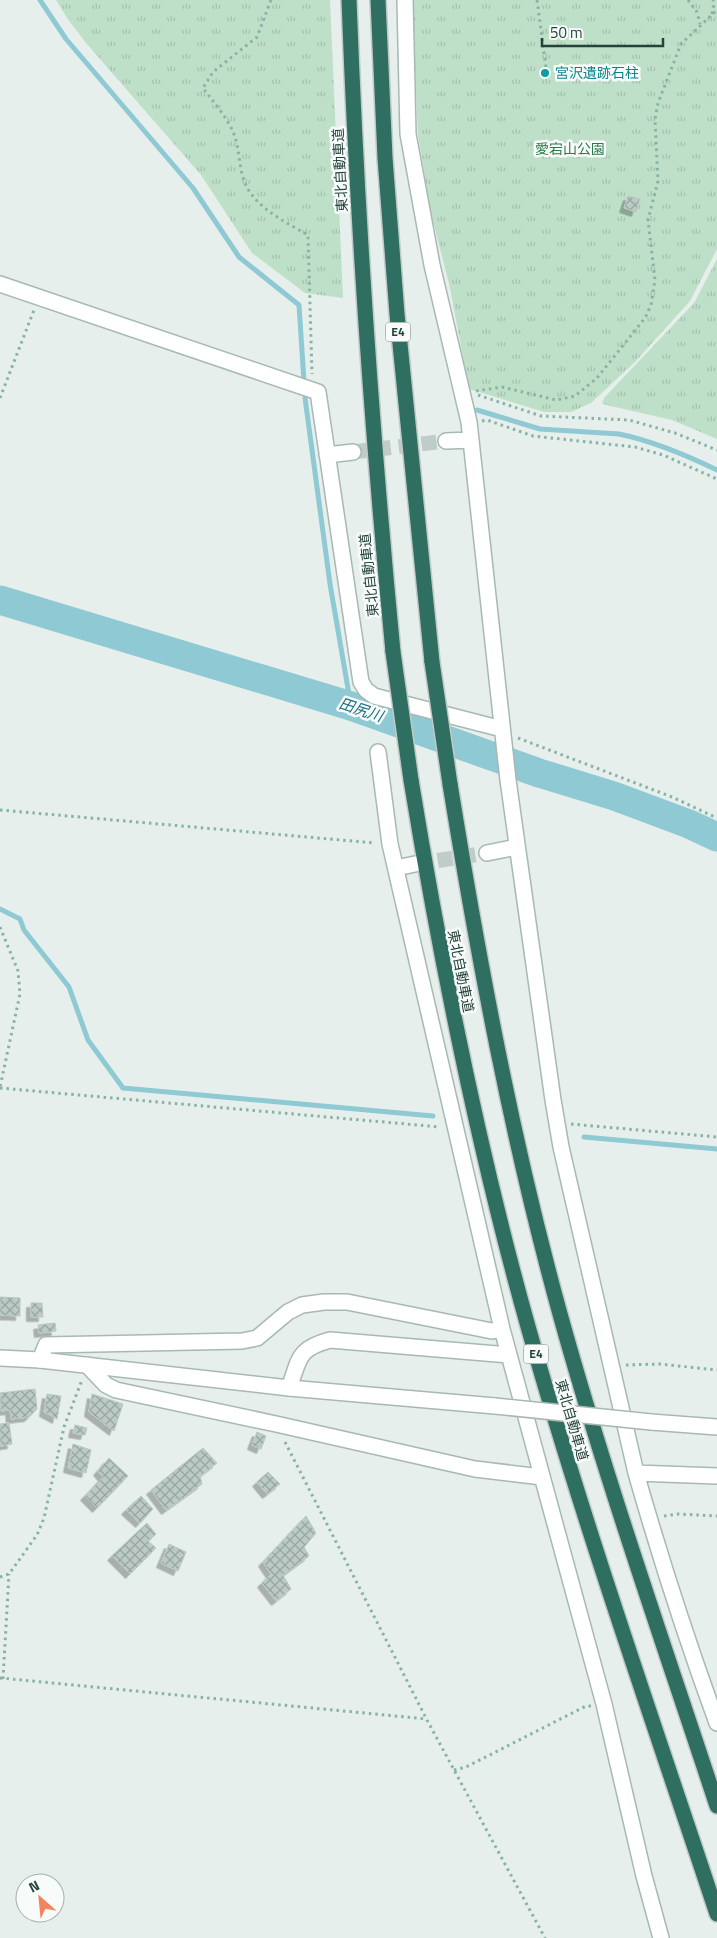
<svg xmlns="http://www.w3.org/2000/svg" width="717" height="1938" font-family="'Titillium Web','Noto Sans JP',sans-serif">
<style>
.grass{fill:url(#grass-tufts)}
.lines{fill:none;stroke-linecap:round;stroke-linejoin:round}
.stream{stroke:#8ec9d4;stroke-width:5}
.river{stroke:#8ec9d4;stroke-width:29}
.building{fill:url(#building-cross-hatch);stroke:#b8c9c2;filter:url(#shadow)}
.minor-tunnel{stroke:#bfccc8;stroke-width:15;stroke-dasharray:15 8;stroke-linecap:butt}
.minor-casing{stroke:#a8b8b2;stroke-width:18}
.tertiary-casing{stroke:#a8b8b2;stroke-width:18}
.motorway-casing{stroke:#c2cac8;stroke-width:18}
.path{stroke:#86b3a5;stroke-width:3;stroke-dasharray:2.5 4;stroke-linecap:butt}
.minor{stroke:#fff;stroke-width:15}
.tertiary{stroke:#fff;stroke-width:15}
.motorway{stroke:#2f6f62;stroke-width:15}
.tertiary-bridge-casing{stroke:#a8b8b2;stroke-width:18;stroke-linecap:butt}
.motorway-bridge-casing{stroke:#c2cac8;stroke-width:18;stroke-linecap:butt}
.tertiary-bridge{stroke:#fff;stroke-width:15}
.motorway-bridge{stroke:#2f6f62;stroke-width:15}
.culture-dot{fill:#0f9aa8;stroke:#f7fbf9;stroke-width:2}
.labels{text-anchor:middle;stroke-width:5;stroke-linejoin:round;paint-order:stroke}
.shield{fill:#f7fbf9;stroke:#637a73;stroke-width:1}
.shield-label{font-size:12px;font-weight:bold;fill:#24423a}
.culture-label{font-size:14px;fill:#0d838f;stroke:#f7fbf9;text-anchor:start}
.park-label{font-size:14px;fill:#2d7a4b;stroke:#f7fbf9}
.street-label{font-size:14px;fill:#24423a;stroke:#f7fbf9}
.water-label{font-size:15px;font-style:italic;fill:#1c6f80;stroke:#f7fbf9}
</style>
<defs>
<pattern id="grass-tufts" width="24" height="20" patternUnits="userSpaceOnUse" patternTransform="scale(1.25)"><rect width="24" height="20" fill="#bfe0c8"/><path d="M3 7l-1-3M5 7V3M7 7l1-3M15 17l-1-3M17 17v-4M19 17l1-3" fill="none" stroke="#a4c1ad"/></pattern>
<pattern id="building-cross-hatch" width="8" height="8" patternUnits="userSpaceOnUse" patternTransform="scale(1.25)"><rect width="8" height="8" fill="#bbcac4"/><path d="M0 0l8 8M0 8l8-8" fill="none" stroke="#98a6a0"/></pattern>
<filter id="shadow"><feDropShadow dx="-4.5" dy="4.5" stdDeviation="0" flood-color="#0004"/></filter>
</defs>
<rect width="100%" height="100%" fill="#e6efeb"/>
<path class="grass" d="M56,0H330L343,298L305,293L252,253L201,175L86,43L67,18Z
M412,0H717V249L690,301L635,362L591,403L571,412H544L469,389L450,288L431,213L418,135Z
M717,259V439L672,420L602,404L604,398L694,303Z"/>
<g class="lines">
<path class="stream" d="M40,0L66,39L193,188L239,257L299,305L304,382
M305,398L330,584L351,706
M477,410L540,429L619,434C653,441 686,455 717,470
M0,909L20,919L24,930L69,987L88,1040L123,1088L433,1116
M584,1137L717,1149"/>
<path class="river" d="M0,600L351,706L539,773L614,796L689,824L717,837"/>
</g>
<path class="building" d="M628,196L640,199L636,212L624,208Z
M0,1297L20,1298V1316L0,1315Z
M31,1303H42L43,1317H31Z
M55,1323L56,1331L39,1333L38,1325Z
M35,1389L37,1409L29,1417L11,1419L10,1410L1,1411L0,1393Z
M47,1394L61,1396L57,1419L44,1412Z
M92,1394L123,1404L114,1431L89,1412Z
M9,1423L12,1444L0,1446V1424Z
M75,1425L87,1428L85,1435L73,1433Z
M257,1432L266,1436L261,1449L252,1445Z
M73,1444L91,1450L86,1473L68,1468Z
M203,1448L217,1463L200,1476L202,1484L166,1510L151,1490Z
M109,1458L128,1476L97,1508L85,1496L103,1477L98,1471Z
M268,1472L280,1484L267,1494L257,1482Z
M141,1496L153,1509L140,1523L126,1510Z
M306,1516L316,1533L304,1547L309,1556L283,1575L291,1589L276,1601L262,1583L271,1574L263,1562Z
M147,1523L156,1534L148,1541L156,1548L130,1574L112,1556Z
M169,1544L186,1552L178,1571L161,1563Z"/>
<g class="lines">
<path class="minor-tunnel" d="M353,452L446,441
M415,864L487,853"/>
<g class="minor-casing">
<path id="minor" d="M405,0L408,134L432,265L469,422L508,780L553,1100L561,1147L636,1473C660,1557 687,1641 717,1723
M0,284L318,392L361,682L366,690L374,696L502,729
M446,441L471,440
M327,455L353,452
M378,752L390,844L502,1329L604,1704L644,1876L661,1938
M487,853L517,847
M396,868L415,864
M40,1360L46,1345L242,1341L257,1338L288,1312L302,1305L324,1302H347L492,1331L502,1329
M87,1365L106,1385L116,1390L276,1424L475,1469L542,1477
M289,1388C300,1358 297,1349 330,1340L509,1355
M636,1473L717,1476"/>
</g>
<g class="tertiary-casing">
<path id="tertiary" d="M0,1358L40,1360L289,1388L495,1406
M651,1422L717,1427"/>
</g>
<g class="motorway-casing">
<path id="motorway" d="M349,0C357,218 372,435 393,652
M378,0L385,158L397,314L432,662
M411,780C441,963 477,1144 527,1323C583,1522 652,1718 717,1914
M450,784C479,962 512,1140 560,1314C606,1480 663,1642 717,1806"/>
</g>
<path class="path" d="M271,0L257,37L213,72L203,88C214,103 229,119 235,137C241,156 238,178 252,195C266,213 289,224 308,235L312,374
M537,0L546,68
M688,0L697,12L700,24
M712,14L714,4L713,0
M476,391L502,387L556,400L575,396L597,378L645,318L651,305L655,280L648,220L658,181L655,119L658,103L681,44L717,10
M478,395L541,416L629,420L675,433L717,450
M0,398L34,310
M482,421L487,420L533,436L635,447L663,455L717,479
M518,738L672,797L717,818
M0,810L375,843
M0,927L18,971L20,994L0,1087
M0,1088L440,1127
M571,1124L717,1137
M626,1365L659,1364L717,1370
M285,1442L427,1720L545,1938
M664,1516L678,1514L717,1516
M0,1577L9,1574L37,1535L44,1518L64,1427L82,1380
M0,1678L427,1719
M3,1679L9,1574
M454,1770L466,1767L586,1706H591"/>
<use href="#minor" class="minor"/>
<use href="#tertiary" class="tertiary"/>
<use href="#motorway" class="motorway"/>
<g class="tertiary-bridge-casing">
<path id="tertiary-bridge" d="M495,1406L651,1422"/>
</g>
<g class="motorway-bridge-casing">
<path id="motorway-bridge" d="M393,652L411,780
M432,662L450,784"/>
</g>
<use href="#tertiary-bridge" class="tertiary-bridge"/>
<use href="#motorway-bridge" class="motorway-bridge"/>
</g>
<circle class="culture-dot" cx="545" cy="73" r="5"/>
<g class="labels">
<g class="shield">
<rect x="385.5" y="322.5" width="25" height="19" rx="4"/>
<rect x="523.5" y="1344.5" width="25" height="19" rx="4"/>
</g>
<g class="shield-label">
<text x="398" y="336">E4</text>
<text x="536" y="1358">E4</text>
</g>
<g class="culture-label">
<text x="555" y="78">宮沢遺跡石柱</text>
</g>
<g class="park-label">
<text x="570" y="154">愛宕山公園</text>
</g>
<g class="street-label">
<text transform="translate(340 170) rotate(-93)" y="5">東北自動車道</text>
<text transform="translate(369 575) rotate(-96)" y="5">東北自動車道</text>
<text transform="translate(461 971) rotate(79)" y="5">東北自動車道</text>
<text transform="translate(572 1420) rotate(74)" y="5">東北自動車道</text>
</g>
<g class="water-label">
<text transform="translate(361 710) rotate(18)" y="5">田尻川</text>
</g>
</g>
<g transform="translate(40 1898) rotate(333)"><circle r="24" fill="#f7fbf9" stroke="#a3b1ad"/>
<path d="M0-4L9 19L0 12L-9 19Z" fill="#f4845f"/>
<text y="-8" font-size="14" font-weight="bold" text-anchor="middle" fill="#24423a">N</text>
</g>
<path d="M542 38v8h121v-8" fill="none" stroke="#24423a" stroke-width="2.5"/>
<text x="550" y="38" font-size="15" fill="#24423a" stroke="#f7fbf9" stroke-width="4" paint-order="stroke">50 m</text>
</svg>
